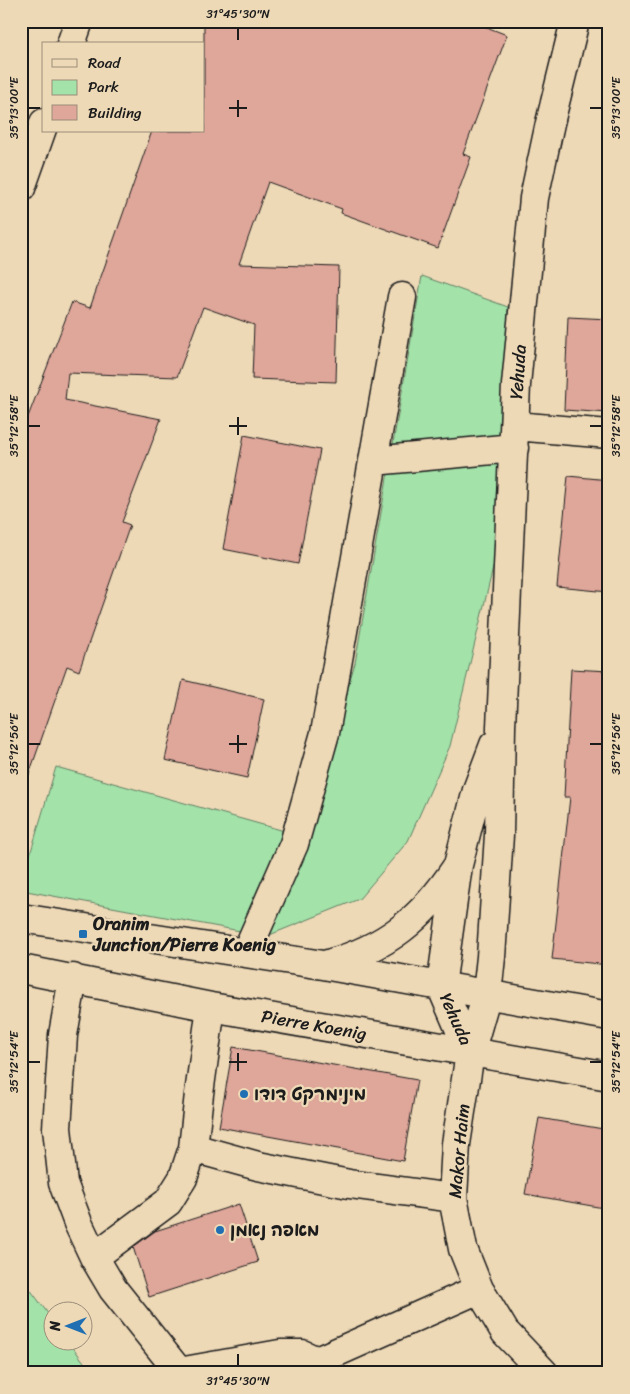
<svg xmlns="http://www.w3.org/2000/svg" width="630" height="1394" font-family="Sriracha,'Playpen Sans Hebrew',sans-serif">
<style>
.green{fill:#a3e2a9;stroke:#607f62}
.building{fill:#dfa69a;stroke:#1c1c1c}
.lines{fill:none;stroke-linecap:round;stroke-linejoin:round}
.minor-casing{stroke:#1c1c1c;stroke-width:31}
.minor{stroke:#eed9b7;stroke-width:28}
.ticks{fill:none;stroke:#1c1c1c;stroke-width:2}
.poi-dot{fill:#1f6fb2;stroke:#eed9b7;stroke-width:2}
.labels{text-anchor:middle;stroke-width:4.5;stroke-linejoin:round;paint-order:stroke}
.street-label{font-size:18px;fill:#1c1c1c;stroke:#eed9b7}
.poi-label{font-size:18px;font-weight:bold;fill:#1c1c1c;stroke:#eed9b7;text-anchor:start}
.neatline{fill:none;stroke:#1c1c1c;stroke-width:2}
.ticks-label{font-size:12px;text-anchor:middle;fill:#1c1c1c}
</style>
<rect width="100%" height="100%" fill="#eed9b7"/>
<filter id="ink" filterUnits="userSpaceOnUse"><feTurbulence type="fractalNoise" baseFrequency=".02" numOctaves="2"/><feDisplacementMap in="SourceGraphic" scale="10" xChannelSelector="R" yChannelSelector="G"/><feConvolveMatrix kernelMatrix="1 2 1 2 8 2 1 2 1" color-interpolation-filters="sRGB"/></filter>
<g filter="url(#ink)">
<path class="green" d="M422,276L508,307L499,543L450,746L408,841L359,899L267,936L21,890V885L56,767L306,837L319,782L355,663Z
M21,1277L52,1319V1342H69L92,1373H21Z"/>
<path class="building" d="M204,21H471L507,35L463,154L471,157L438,248L341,213L342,209L268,182L239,264L339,267L336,382L252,379L254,325L203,307L177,377L68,373L65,400L161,419L122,522L130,525L79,671L67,666L26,783H21V435L72,302L90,308L152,131H204Z
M568,317L609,319V413L564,410Z
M244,435L320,450L298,564L223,549Z
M568,476L609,480V592L557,587Z
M571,669L609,671V965L552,959L570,797H564Z
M183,680L264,699L247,778L165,760Z
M233,1047L417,1080L403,1161L219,1127Z
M539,1118L609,1130V1209L525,1194Z
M239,1204L258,1262L149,1297L133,1247L155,1231Z"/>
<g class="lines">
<g class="minor-casing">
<path id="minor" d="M71,44L79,21
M21,188L44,123
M515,426L609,434
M373,461L514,448
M21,918L323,965L609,1016
M246,953L294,844L325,733L402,297
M328,964C386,948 423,918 456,868
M21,969L211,1007L609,1076
M73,978L63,1035L57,1128L63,1183L78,1223L94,1257L113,1289L180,1373
M211,1007L199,1094L193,1148L258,1166L349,1184L453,1198
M470,1053L441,986L458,865L477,790L494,745
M94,1257L168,1202L183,1178L193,1148
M317,1361L479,1289
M179,1372L280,1354H302L317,1361L324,1373
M544,1373L505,1332L479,1289L463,1249L453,1198L456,1144L470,1053L487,994L491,957L499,835L501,727L516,385L534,198L550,123L575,21"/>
</g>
<use href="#minor" class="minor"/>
</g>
</g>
<path class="ticks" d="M238,28V40M238,100V117M28,108H40M229,108H247M590,108H602M238,417V435M28,426H40M229,426H247M590,426H602M238,735V753M28,744H40M229,744H247M590,744H602M238,1053V1071M28,1062H40M229,1062H247M590,1062H602M238,1354V1366"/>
<g class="poi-dot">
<rect x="78" y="929" width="10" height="10" rx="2.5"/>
<circle cx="244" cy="1094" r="5"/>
<circle cx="220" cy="1230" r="5"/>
</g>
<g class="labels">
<g class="street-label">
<text transform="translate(518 372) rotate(-86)" y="6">Yehuda</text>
<text transform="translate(456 1019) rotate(66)" y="6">Yehuda</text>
<text transform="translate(314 1025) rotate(10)" y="6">Pierre Koenig</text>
<text transform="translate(459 1151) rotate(-85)" y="6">Makor Haim</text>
</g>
<g class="poi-label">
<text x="93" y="930">Oranim<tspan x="93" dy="21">Junction/Pierre Koenig</tspan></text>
<text x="254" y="1100">מינימרקט דודו</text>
<text x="230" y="1236">מאפה נאמן</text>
</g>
</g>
<rect width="630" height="1394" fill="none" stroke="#eed9b7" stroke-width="55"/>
<rect x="42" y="42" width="162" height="90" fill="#eed9b7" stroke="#9a8d79"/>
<rect x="52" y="59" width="25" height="8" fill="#eed9b7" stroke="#9a8d79"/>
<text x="88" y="68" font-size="15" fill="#1c1c1c">Road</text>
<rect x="52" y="80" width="25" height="15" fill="#a3e2a9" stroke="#9a8d79"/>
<text x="88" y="92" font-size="15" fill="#1c1c1c">Park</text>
<rect x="52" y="105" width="25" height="15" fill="#dfa69a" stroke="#9a8d79"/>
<text x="88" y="118" font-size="15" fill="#1c1c1c">Building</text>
<g transform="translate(68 1326) rotate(270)"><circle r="24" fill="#eed9b7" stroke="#9a8d79"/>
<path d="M0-4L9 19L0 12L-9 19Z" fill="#1f6fb2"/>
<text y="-8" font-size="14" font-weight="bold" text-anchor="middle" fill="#1c1c1c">N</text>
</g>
<rect x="28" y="28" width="574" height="1338" class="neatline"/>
<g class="ticks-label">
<text x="238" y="18">31°45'30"N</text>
<text transform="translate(616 108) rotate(-90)" y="4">35°13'00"E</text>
<text transform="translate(14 108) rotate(-90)" y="4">35°13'00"E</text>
<text transform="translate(616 426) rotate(-90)" y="4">35°12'58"E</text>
<text transform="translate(14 426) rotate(-90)" y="4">35°12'58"E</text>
<text transform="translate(616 744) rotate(-90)" y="4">35°12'56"E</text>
<text transform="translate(14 744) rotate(-90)" y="4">35°12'56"E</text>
<text transform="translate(616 1062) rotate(-90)" y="4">35°12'54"E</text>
<text transform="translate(14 1062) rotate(-90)" y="4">35°12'54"E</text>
<text x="238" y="1385">31°45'30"N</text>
</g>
</svg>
